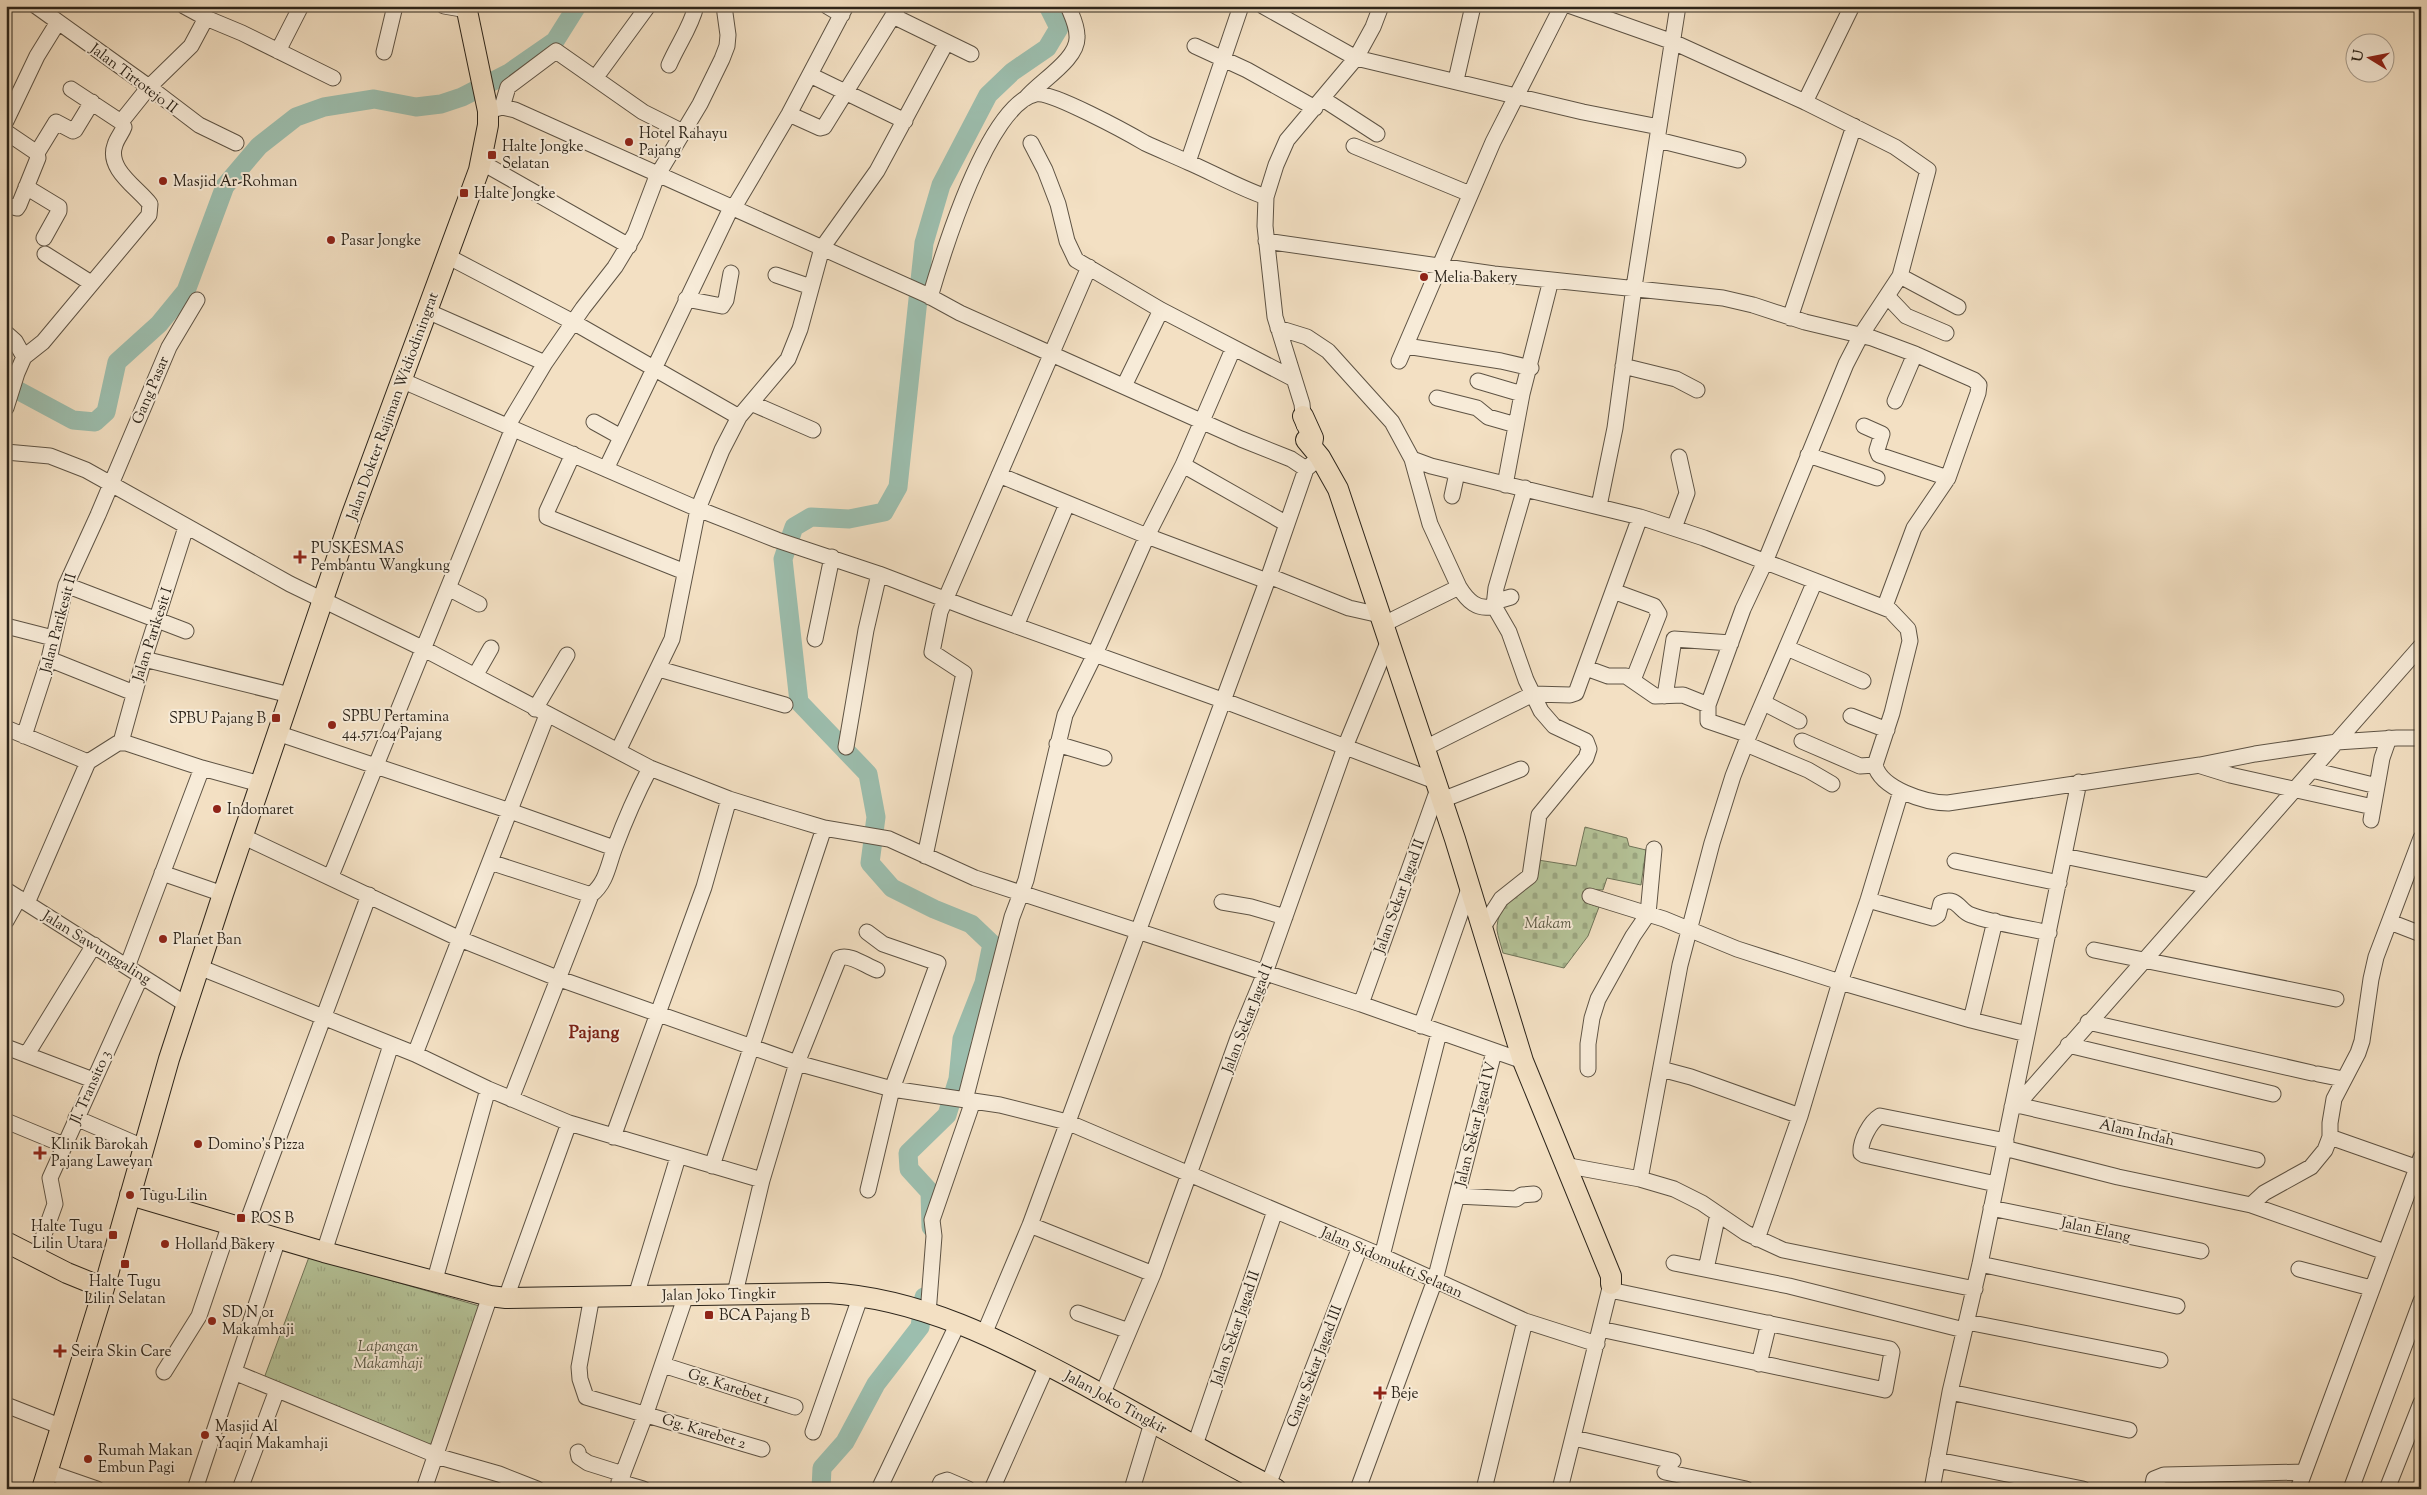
<svg xmlns="http://www.w3.org/2000/svg" width="2427" height="1495" font-family="'Sorts Mill Goudy',serif">
<style>
.grass{fill:url(#grass-tufts);stroke:#707459}
.cemetery{fill:url(#cemetery-stones);stroke:#707459}
.lines{fill:none;stroke-linecap:round;stroke-linejoin:round}
.river{stroke:#9cbeae;stroke-width:19}
.minor-casing{stroke:#5e5344;stroke-width:17}
.major-casing{stroke:#2c241a;stroke-width:22}
.minor{stroke:#f7ebd8;stroke-width:15}
.major{stroke:#f3e0c3;stroke-width:20}
.poi-dot{fill:#8f2418;stroke:#f7ebd8;stroke-width:2}
.labels{text-anchor:middle;stroke-width:4;stroke-linejoin:round;paint-order:stroke}
.street-label{font-size:15px;fill:#2c241a;stroke:#f7ebd8}
.poi-label{font-size:15px;fill:#2c241a;stroke:#f7ebd8;text-anchor:start}
.park-label{font-size:15px;font-style:italic;fill:#555440;stroke:#f7ebd8}
.quarter-label{font-size:18px;font-weight:bold;fill:#7a1f14;stroke:#f7ebd8}
</style>
<defs>
<pattern id="grass-tufts" width="24" height="20" patternUnits="userSpaceOnUse" patternTransform="scale(1.25)"><rect width="24" height="20" fill="#b5c398"/><path d="M3 7l-1-3M5 7V3M7 7l1-3M15 17l-1-3M17 17v-4M19 17l1-3" fill="none" stroke="#9ca782"/></pattern>
<pattern id="cemetery-stones" width="16" height="16" patternUnits="userSpaceOnUse" patternTransform="scale(1.25)"><rect width="16" height="16" fill="#b5c398"/><path d="M2 7V4a2 2 0 0 1 4 0v3zM10 15v-3a2 2 0 0 1 4 0v3z" fill="#9ca782"/></pattern>
</defs>
<rect width="100%" height="100%" fill="#f3e0c3"/>
<filter id="stains"><feTurbulence type="fractalNoise" baseFrequency=".004" numOctaves="4"/><feColorMatrix values="0 0 0 0 .2 0 0 0 0 .09 0 0 0 0 .02 0 0 0 .5 -.17"/></filter>
<radialGradient id="worn" r=".72"><stop offset=".6" stop-color="#630" stop-opacity="0"/><stop offset="1" stop-color="#630" stop-opacity=".3"/></radialGradient>
<path class="grass" d="M309,1257L483,1307L433,1450L263,1381Z"/>
<path class="cemetery" d="M1585,827L1627,838L1629,846L1646,850L1641,885L1607,878L1603,890L1585,889L1587,903L1599,907L1588,936L1564,968L1503,953C1501,945 1498,937 1497,930C1496,905 1524,879 1538,860L1576,866Z"/>
<g class="lines">
<path class="river" d="M6,384L73,420L95,422L106,412L117,362L159,324L186,291L225,186L259,146L296,117L324,107L374,99L416,107L441,104L462,97L509,73L555,41L577,6
M931,1227L930,1192L909,1169L908,1153L947,1115L958,1079L962,1039L984,983L992,944L971,924L934,909L892,888L870,863L876,817L868,774L799,702L783,559L794,527L811,517L849,519L884,512L898,487L924,243L941,185L988,95L1012,72L1047,48L1059,28L1048,6
M821,1489L822,1468L845,1442L876,1384L920,1327L924,1297"/>
<g class="minor-casing">
<path id="minor" d="M36,6L149,87L199,125L236,143
M184,6L206,18L242,33L333,78
M444,6L467,10
M827,6L842,15
M1263,6L1356,58L1583,112L1659,127
M1571,6L1673,42L1805,102L1895,147L1928,170L1900,276L1861,335L1846,364L1765,562L1743,609L1708,705V721L1749,735
M893,16L971,54
M1195,46L1247,70L1315,108
M278,51L301,6
M384,52L395,6
M669,65C678,44 691,27 696,6
M810,75L905,121
M596,77L648,6
M1456,80L1473,6
M71,89L121,122
M1026,98C1040,81 1079,59 1077,36C1077,25 1072,16 1068,6
M1323,99L1377,134
M1805,102L1852,6
M502,107L508,87L556,51L643,112L683,132
M488,111L502,107L515,110L927,295L960,313L1241,439L1291,459L1306,469
M789,114L820,128L824,127L899,6
M6,121L37,56L58,22
M6,132L37,153
M1658,140L1738,160
M1031,143L1045,170L1058,204L1067,241L1076,260L1161,310L1294,379
M1354,146L1470,194
M481,162L629,246
M1188,162L1241,6
M26,187L59,207V211L44,238
M6,205L17,208L19,205L38,158L37,153L56,122L73,131L75,130L92,102
M733,209L789,114L846,6
M1266,241L1494,274L1723,298L1753,305L1805,322L1872,338L1915,354L1974,380L1979,385L1978,393L1948,478L1914,528L1885,606
M45,254L91,283
M447,256L573,322L739,417
M776,275L811,287
M1900,276L1958,307
M930,297C943,253 988,104 1036,94C1051,91 1128,133 1145,143C1160,150 1175,156 1190,163C1215,174 1240,188 1266,197
M1888,297L1906,316L1946,333
M686,299L722,306L726,300L731,273
M427,311L545,363
M1790,318L1854,126
M1278,328L1307,337L1328,351L1392,422L1412,459L1431,466L1640,517L1704,538L1890,610L1908,629L1910,641L1892,713L1875,765C1881,789 1926,803 1948,803L2200,765L2255,754L2337,742L2397,738H2421
M6,333L15,341L24,357L17,373L6,408
M1406,346L1501,361L1531,368
M24,357L43,342L149,215L150,204C138,188 106,169 115,145C117,138 122,133 124,127L121,122L149,87L191,46L206,18
M1399,361L1493,142L1562,6
M1623,366L1676,379L1697,390
M401,380L698,509L777,540L879,574L978,612L1222,700L1435,781
M1478,381L1522,394
M1124,386L1161,310
M1437,398L1477,408L1488,417L1516,425
M1895,401L1915,354
M751,403L813,430
M594,422L621,437
M508,425L545,363L583,308L615,267L635,234L657,176L700,104L722,59L727,46L728,35L724,6
M1304,425L1302,404L1275,317L1265,226L1266,197L1276,165L1287,140L1356,58L1373,27L1381,6
M1864,426L1882,434L1877,450L1879,455L1948,478
M6,452L50,456L86,470L290,584L424,649L650,768L729,799L774,813L824,828L889,839L975,878L1361,1004L1523,1061
M573,454L547,511V517L685,572
M1808,455L1877,478
M1412,459L1430,524L1459,587
M1183,465L1287,524
M606,469L731,208
M999,475L1147,536L1267,581
M1505,485L1522,394L1551,280
M1452,496L1457,473
M1599,506L1615,428L1634,287L1678,6
M1674,528L1687,493L1679,457
M1269,576L1349,608L1380,615
M66,585L186,631
M448,588L479,604
M1613,591L1654,606L1659,614L1633,680
M1494,602L1511,597
M1384,624L1459,587C1467,600 1477,611 1494,606L1496,588L1525,488
M6,626L53,638
M1016,626L1067,504
M815,639L832,557
M1787,648L1863,681
M49,659L134,693
M144,659L290,695
M1586,668L1608,676H1626L1655,696L1683,695L1708,705
M659,669L785,705
M475,676L491,648
M1665,696L1674,639L1731,643
M1764,703L1799,721
M535,709L567,655
M1851,716L1887,730
M6,728L88,762L118,743H126L202,768L260,784
M277,733L510,811L614,848
M24,736L49,659L66,585L98,515L169,347L197,300
M1802,741L1860,766L1875,765
M121,742L144,659L186,527
M1057,744L1104,758
M1746,744L1808,770L1832,784
M846,747L866,630L879,574
M1425,748L1533,694L1570,695L1576,693L1640,517
M618,751L672,639L698,509L722,450L739,417L788,359L800,329L822,248L877,171L946,43
M2201,766L2230,775L2373,807
M2312,770L2377,786
M1442,800L1521,769
M2371,820L2382,758L2389,738
M242,836L460,939L557,978L797,1063L892,1089L1000,1105L1067,1122L1382,1256L1525,1321L1597,1344
M925,856L964,673L932,652L940,612L1089,267
M2064,856L2209,886
M1955,861L2059,883
M490,862L591,895C607,882 608,865 615,847C625,820 637,793 650,768
M162,873L223,894
M331,876L513,428
M6,890L187,1005
M1590,896L1664,919L1737,949L1840,982L1971,1020L2027,1034
M1868,900L1933,918L1938,915L1941,903C1957,895 1960,912 1971,915C1996,924 2023,927 2049,933
M1222,902L1251,907L1285,917
M27,903L88,762
M6,921L19,898
M2390,922L2421,934
M1483,927L1501,899L1530,876L1539,815L1586,758L1589,749L1586,741L1554,726L1541,711L1526,680L1509,632L1494,606
M867,932L883,944L938,963L892,1089L868,1190
M2094,950L2336,999
M127,967L202,768
M199,967L415,1054L488,1089L569,1123L762,1180
M1361,1004L1438,789
M1971,1020L1995,921
M2088,1022L2312,1073
M1421,1026L1470,886
M2068,1045L2273,1094
M6,1047L93,1080
M27,1054L94,945
M415,1054L547,715
M1588,1069V1044L1592,1018L1598,999L1633,936L1648,914L1654,849
M1661,1069L1691,1077L1800,1116
M2318,1074L2343,1079
M511,1099L591,895
M965,1100L1012,917L1026,880L1065,715L1095,654L1147,536L1183,465L1233,349
M2017,1105L2257,1160
M2012,1107L2017,1105L2421,646
M76,1118L143,1147
M6,1121L64,1145
M613,1137L704,887L729,799
M2330,1137L2421,1169
M2004,1148L2118,1177L2251,1205L2385,1252
M1564,1165L1640,1179L1674,1189L1702,1203L1746,1233L1783,1250L1975,1289
M712,1166L824,828
M1640,1179L1680,965L1712,843L1733,776L1749,735L1815,581
M1996,1184L1864,1155L1861,1153C1860,1141 1870,1122 1880,1116L2006,1141
M1457,1196L1516,1199L1522,1195L1534,1194
M2251,1205L2264,1193L2311,1167L2325,1150L2330,1137V1123L2334,1099L2358,1053L2362,1041L2371,979L2376,957L2421,838
M1991,1208L2201,1251
M1030,1225L1153,1274
M245,1228L369,895
M1757,1239L1800,1116L1840,982L1868,900L1901,791
M324,1252L391,1045
M1382,1256L1439,1033
M36,1257L55,1204L50,1178L141,976
M1674,1263L1789,1286L1964,1330
M1980,1264L2177,1306
M1706,1269L1718,1214
M2299,1269L2371,1288
M434,1283L488,1089
M735,1293L762,1180L797,1063L839,958C849,953 866,966 877,970
M592,1296L579,1367L580,1379L586,1397L762,1449
M636,1296L678,1157
M506,1298L569,1123
M1078,1313L1129,1331
M928,1314L934,1236L932,1220L973,1101
M1967,1322L2160,1360
M1600,1329L1885,1390L1892,1352L1890,1349L1610,1290
M984,1334L1030,1225L1269,576L1306,469L1320,457
M1759,1364L1769,1323
M663,1365L795,1407
M164,1372L199,1316L230,1224
M234,1372L436,1455
M1950,1392L2129,1430
M1102,1395L1153,1274L1238,1038L1265,973L1345,747L1389,640
M6,1405L62,1427
M813,1432L861,1295
M1574,1438L1673,1461
M1195,1445L1275,1211
M578,1452L579,1457L588,1463L623,1474
M436,1456L499,1474L537,1489
M1937,1460L2083,1489
M48,1472L97,1489
M1665,1472L1746,1489
M619,1482L643,1489
M1268,1485L1360,1247
M195,1489L278,1239
M240,1489L277,1390
M424,1489L490,1296
M617,1489L646,1413L686,1295
M879,1489L958,1323
M938,1489L941,1482L947,1480L968,1489
M992,1489L1047,1365
M1132,1489L1152,1423
M1358,1489L1435,1280L1494,1052
M1484,1489L1525,1321
M1560,1489L1611,1284
M1932,1489L1950,1392L1980,1264L2079,782
M2152,1489L2154,1479L2164,1475L2304,1472
M2298,1489L2421,1157
M2351,1489L2421,1301
M2387,1489L2421,1403"/>
</g>
<g class="major-casing">
<path id="major" d="M1303,416L1313,438L1312,444
M1306,440L1320,457L1338,489L1455,839L1523,1061L1611,1276V1284
M130,1195L324,1252L490,1296L506,1298L828,1293C920,1298 1003,1341 1083,1384C1147,1419 1211,1456 1276,1489
M6,1242L67,1273L104,1288
M42,1489L104,1288L169,1059L223,894L351,517L479,170L488,125V111L466,6"/>
</g>
<use href="#minor" class="minor"/>
<use href="#major" class="major"/>
</g>
<g class="poi-dot">
<circle cx="629" cy="142" r="5"/>
<rect x="487" y="150" width="10" height="10" rx="2.5"/>
<circle cx="163" cy="181" r="5"/>
<rect x="459" y="188" width="10" height="10" rx="2.5"/>
<circle cx="331" cy="240" r="5"/>
<circle cx="1424" cy="277" r="5"/>
<path d="M297.5 549.5h5v5h5v5h-5v5h-5v-5h-5v-5h5z"/>
<rect x="271" y="713" width="10" height="10" rx="2.5"/>
<circle cx="332" cy="725" r="5"/>
<circle cx="217" cy="809" r="5"/>
<circle cx="163" cy="939" r="5"/>
<circle cx="198" cy="1144" r="5"/>
<path d="M37.5 1145.5h5v5h5v5h-5v5h-5v-5h-5v-5h5z"/>
<circle cx="130" cy="1195" r="5"/>
<rect x="236" y="1213" width="10" height="10" rx="2.5"/>
<rect x="108" y="1230" width="10" height="10" rx="2.5"/>
<circle cx="165" cy="1244" r="5"/>
<rect x="120" y="1259" width="10" height="10" rx="2.5"/>
<rect x="704" y="1310" width="10" height="10" rx="2.5"/>
<circle cx="212" cy="1321" r="5"/>
<path d="M57.5 1343.5h5v5h5v5h-5v5h-5v-5h-5v-5h5z"/>
<path d="M1377.5 1385.5h5v5h5v5h-5v5h-5v-5h-5v-5h5z"/>
<circle cx="205" cy="1435" r="5"/>
<circle cx="88" cy="1459" r="5"/>
</g>
<g class="labels">
<g class="street-label">
<text transform="translate(134 78) rotate(37)" y="5">Jalan Tirtotejo II</text>
<text transform="translate(150 390) rotate(-67)" y="5">Gang Pasar</text>
<text transform="translate(392 406) rotate(-70)" y="5">Jalan Dokter Rajiman Widiodiningrat</text>
<text transform="translate(58 623) rotate(-75)" y="5">Jalan Parikesit II</text>
<text transform="translate(152 634) rotate(-72)" y="5">Jalan Parikesit I</text>
<text transform="translate(1399 896) rotate(-70)" y="5">Jalan Sekar Jagad II</text>
<text transform="translate(97 947) rotate(32)" y="5">Jalan Sawunggaling</text>
<text transform="translate(1247 1018) rotate(-69)" y="5">Jalan Sekar Jagad I</text>
<text transform="translate(90 1087) rotate(-66)" y="5">Jl. Transito 3</text>
<text transform="translate(1475 1124) rotate(-76)" y="5">Jalan Sekar Jagad IV</text>
<text transform="translate(2137 1132) rotate(13)" y="5">Alam Indah</text>
<text transform="translate(2096 1229) rotate(12)" y="5">Jalan Elang</text>
<text transform="translate(1392 1262) rotate(24)" y="5">Jalan Sidomukti Selatan</text>
<text transform="translate(719 1294) rotate(-1)" y="5">Jalan Joko Tingkir</text>
<text transform="translate(1235 1328) rotate(-71)" y="5">Jalan Sekar Jagad II</text>
<text transform="translate(1314 1366) rotate(-69)" y="5">Gang Sekar Jagad III</text>
<text transform="translate(729 1386) rotate(18)" y="5">Gg. Karebet 1</text>
<text transform="translate(1116 1402) rotate(29)" y="5">Jalan Joko Tingkir</text>
<text transform="translate(704 1431) rotate(17)" y="5">Gg. Karebet 2</text>
</g>
<g class="poi-label">
<text x="639" y="138">Hotel Rahayu<tspan x="639" dy="17">Pajang</tspan></text>
<text x="502" y="151">Halte Jongke<tspan x="502" dy="17">Selatan</tspan></text>
<text x="173" y="186">Masjid Ar-Rohman</text>
<text x="474" y="198">Halte Jongke</text>
<text x="341" y="245">Pasar Jongke</text>
<text x="1434" y="282">Melia Bakery</text>
<text x="311" y="553">PUSKESMAS<tspan x="311" dy="17">Pembantu Wangkung</tspan></text>
<text x="342" y="721">SPBU Pertamina<tspan x="342" dy="17">44.571.04 Pajang</tspan></text>
<text x="266" y="723" text-anchor="end">SPBU Pajang B</text>
<text x="227" y="814">Indomaret</text>
<text x="173" y="944">Planet Ban</text>
<text x="51" y="1149">Klinik Barokah<tspan x="51" dy="17">Pajang Laweyan</tspan></text>
<text x="208" y="1149">Domino's Pizza</text>
<text x="140" y="1200">Tugu Lilin</text>
<text x="251" y="1223">POS B</text>
<text x="103" y="1231" text-anchor="end">Halte Tugu<tspan x="103" dy="17">Lilin Utara</tspan></text>
<text x="175" y="1249">Holland Bakery</text>
<text x="125" y="1286" text-anchor="middle">Halte Tugu<tspan x="125" dy="17">Lilin Selatan</tspan></text>
<text x="222" y="1317">SD N 01<tspan x="222" dy="17">Makamhaji</tspan></text>
<text x="719" y="1320">BCA Pajang B</text>
<text x="71" y="1356">Seira Skin Care</text>
<text x="1391" y="1398">Beje</text>
<text x="215" y="1431">Masjid Al<tspan x="215" dy="17">Yaqin Makamhaji</tspan></text>
<text x="98" y="1455">Rumah Makan<tspan x="98" dy="17">Embun Pagi</tspan></text>
</g>
<g class="park-label">
<text x="1548" y="928">Makam</text>
<text x="388" y="1351">Lapangan<tspan x="388" dy="17">Makamhaji</tspan></text>
</g>
<g class="quarter-label">
<text x="594" y="1038">Pajang</text>
</g>
</g>
<rect width="2427" height="1495" fill="none" stroke="#f3e0c3" stroke-width="25"/>
<rect x="8" y="8" width="2412" height="1480" fill="none" stroke="#2c241a" stroke-width="2.5"/>
<rect x="12" y="12" width="2402" height="1470" fill="none" stroke="#2c241a"/>
<g transform="translate(2370 58) rotate(280)"><circle r="24" fill="#f7ebd8" stroke="#a69b8c"/>
<path d="M0-4L9 19L0 12L-9 19Z" fill="#8f2418"/>
<text y="-8" font-size="14" font-weight="bold" text-anchor="middle" fill="#2c241a">U</text>
</g>
<rect width="100%" height="100%" filter="url(#stains)"/>
<rect width="100%" height="100%" fill="url(#worn)"/>
</svg>
